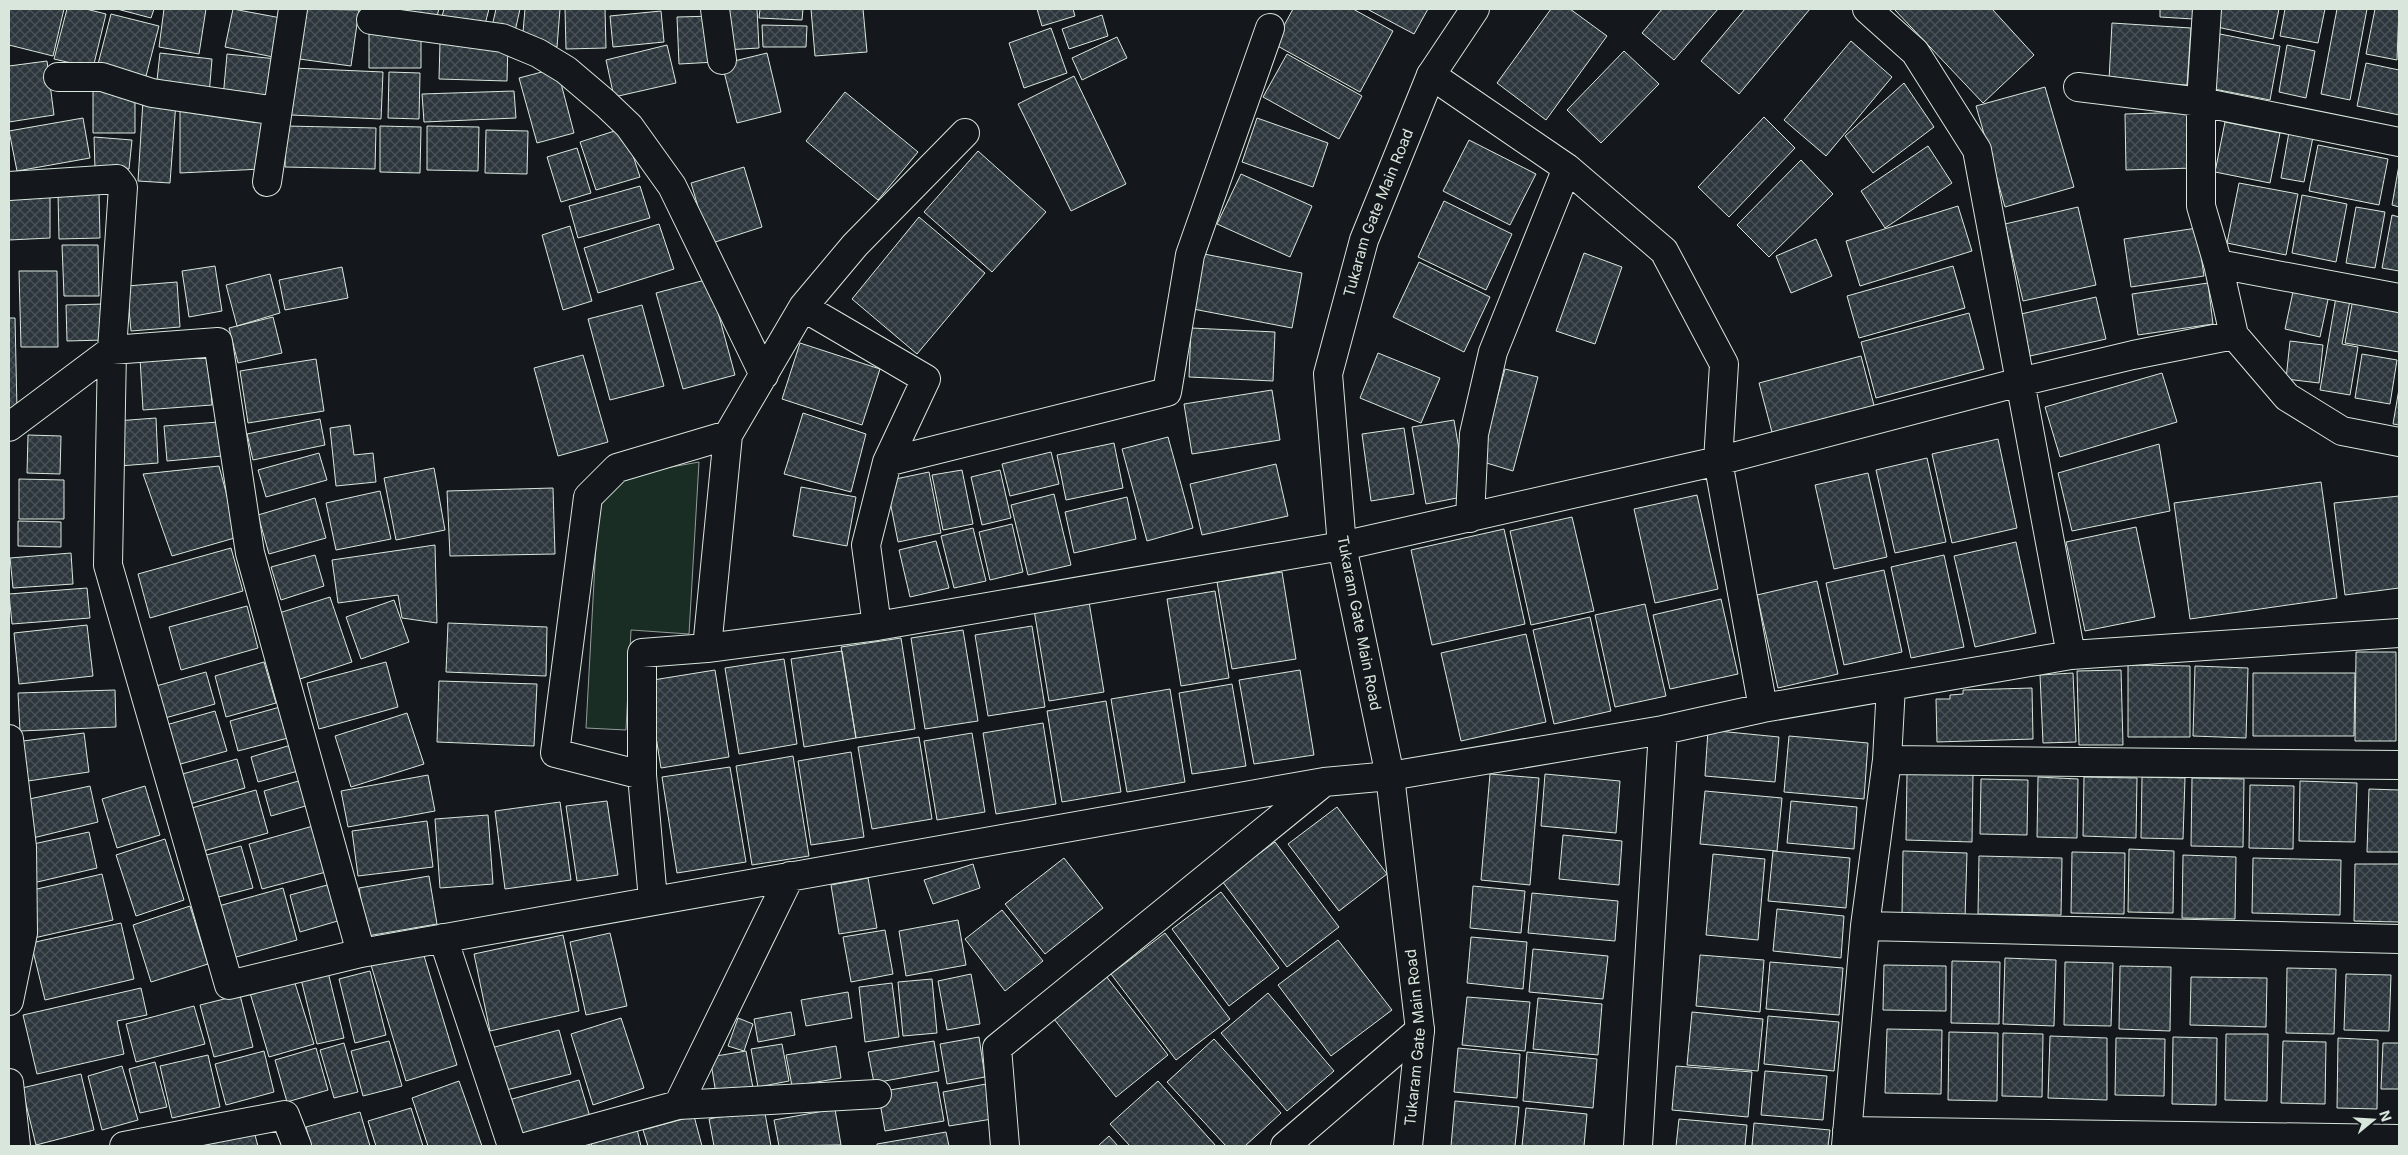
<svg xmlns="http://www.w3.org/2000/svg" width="2408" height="1155" font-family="Inter,sans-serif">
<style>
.grass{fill:#1a2d24;stroke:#939e99}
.building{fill:url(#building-cross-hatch);stroke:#d8e6dc}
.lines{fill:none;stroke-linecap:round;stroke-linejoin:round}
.minor-casing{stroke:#d8e6dc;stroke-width:30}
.tertiary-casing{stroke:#d8e6dc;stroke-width:30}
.minor{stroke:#14181c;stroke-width:28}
.tertiary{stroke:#14181c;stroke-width:28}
.labels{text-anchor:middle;stroke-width:4;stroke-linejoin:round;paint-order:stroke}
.street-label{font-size:15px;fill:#d8e6dc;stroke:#14181c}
</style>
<defs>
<pattern id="building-cross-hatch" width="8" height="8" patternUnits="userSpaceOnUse" patternTransform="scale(1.25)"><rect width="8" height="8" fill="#2c363c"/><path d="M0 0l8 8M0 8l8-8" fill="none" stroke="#4a5358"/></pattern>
</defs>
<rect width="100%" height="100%" fill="#14181c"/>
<path class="grass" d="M699,462L689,634L631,630L626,730L586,728L598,508L627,475Z"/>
<path class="building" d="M9,9H64L53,56L9,45Z
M67,9H86L106,14L93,68L54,59Z
M117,9H154L151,18Z
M164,9H206L199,54L159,47Z
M233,9L281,18L273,57L225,47Z
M299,9L359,10L351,66L292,58Z
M376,9H439L434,27Z
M444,9H489L483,32L441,20Z
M496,9H520L514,36L491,31Z
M525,9H560L557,47L522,44Z
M565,9H605L606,48L566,49Z
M722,9H757L759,48L724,50Z
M760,9H803L802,20L759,18Z
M811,9H863L867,52L815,56Z
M1037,9H1073L1075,16L1042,26Z
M1293,9H1353L1393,31L1360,92L1274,44Z
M1367,9H1428L1414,34Z
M1551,9H1570L1607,36L1546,120L1497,83Z
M1662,9H1718L1674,60L1642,33Z
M1745,9H1810L1739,94L1701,61Z
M1894,9H1992L2034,55L1983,103Z
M2160,9H2194L2193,19L2160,17Z
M2220,9H2279L2273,39L2217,27Z
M2285,9H2325L2318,43L2280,36Z
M2337,9H2367L2350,100L2321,94Z
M2375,9H2399L2397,60L2366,54Z
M661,11L664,42L613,47L610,16Z
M111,14L159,26L145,80L97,68Z
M1102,15L1108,36L1069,49L1062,29Z
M715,16L716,62L679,64L677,17Z
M2112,23L2191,28L2187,85L2109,80Z
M762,25L807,26L806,47H763Z
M1051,28L1067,73L1024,88L1009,43Z
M421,31V68H369V32Z
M2220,34L2280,46L2270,100L2209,88Z
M1117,37L1127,58L1082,80L1072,58Z
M1851,41L1892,77L1826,156L1784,120Z
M440,42L508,43L507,81L439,79Z
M667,45L676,83L614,97L606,60Z
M2287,45L2315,51L2306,98L2279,92Z
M1624,51L1659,84L1601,143L1567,110Z
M160,53L212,59L209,95L156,89Z
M767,53L781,112L737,123L722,64Z
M227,54L277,59L273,103L223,98Z
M1287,54L1362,96L1339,139L1263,97Z
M47,61L54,115L9,122V66Z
M2366,63L2399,70V115L2357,106Z
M293,68L383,72L381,119L291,115Z
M557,68L574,133L537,143L519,78Z
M389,72L420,73L419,119L388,118Z
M1074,76L1126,184L1071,211L1018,104Z
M1904,83L1934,127L1873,173L1845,136Z
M2045,87L2074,187L2005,207L1976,106Z
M135,89V133H93V90Z
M514,91L516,118L424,122L422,94Z
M845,92L918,152L878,200L806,141Z
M143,100L176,102L170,183L138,181Z
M180,110H267L262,169L180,173Z
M2193,112L2194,168L2126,170L2125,114Z
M1764,117L1795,148L1729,217L1698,187Z
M83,118L90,158L17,171L9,131Z
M1257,118L1328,143L1313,187L1242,162Z
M2225,122L2280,133L2270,183L2215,172Z
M286,126L376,128L375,169L285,167Z
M380,126L421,127L420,173L380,172Z
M427,126L479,127L478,171L427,170Z
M624,128L640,177L596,190L580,142Z
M486,130L528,131L527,174L485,173Z
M2289,132L2313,137L2304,182L2281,178Z
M94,137L132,140L129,169H95Z
M1469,140L1536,174L1510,225L1443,191Z
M2318,145L2388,159L2379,205L2309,191Z
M1928,146L1952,183L1885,228L1861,191Z
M577,148L591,193L561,202L547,157Z
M978,151L1046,212L992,272L924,212Z
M1801,160L1833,194L1769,257L1737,225Z
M2399,165V207L2392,205Z
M744,167L762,227L709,244L691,183Z
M1241,174L1312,206L1290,257L1217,224Z
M2239,183L2298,194L2286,255L2227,243Z
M640,186L650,218L578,238L569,206Z
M99,193L100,238L59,239L58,194Z
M9,194H50V238L9,240Z
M2302,195L2347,204L2336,262L2292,253Z
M1444,201L1512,234L1486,290L1418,257Z
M1958,206L1972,251L1860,286L1846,241Z
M2078,207L2096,285L2023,301L2005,224Z
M2356,207L2385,212L2375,268L2346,263Z
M2392,215L2399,217V271L2382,268Z
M919,217L985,273L917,354L852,299Z
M659,224L674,269L598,293L584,248Z
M570,226L592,301L563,310L542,235Z
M2197,228L2204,276L2131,287L2124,239Z
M1816,239L1832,276L1791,293L1776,256Z
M62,245H98L99,296H64Z
M1584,253L1622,267L1595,344L1556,331Z
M1204,254L1302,273L1292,328L1193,309Z
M1419,262L1490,297L1464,352L1393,317Z
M215,266L222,311L189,317L182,271Z
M1953,266L1965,308L1859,338L1847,296Z
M342,267L348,298L285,310L279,280Z
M19,271H57L58,347H21Z
M270,274L280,313L237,326L226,285Z
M709,279L735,375L683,389L656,293Z
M177,282L180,327L131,331L127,286Z
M2208,283L2213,324L2138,335L2132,294Z
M2294,287L2329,295L2320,337L2285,329Z
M2096,297L2106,339L2030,356L2021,314Z
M2336,297L2350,300L2342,344L2358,347L2350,395L2320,390Z
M2353,299L2399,307V352L2345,343Z
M103,304L104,340L67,341L66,305Z
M642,305L664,386L610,400L588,319Z
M1969,313L1984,369L1876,398L1861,342Z
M273,317L282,353L238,363L229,328Z
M9,318H15L17,410H9Z
M1191,328L1275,332L1273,381L1189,377Z
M2290,341L2323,345L2319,383L2286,379Z
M800,343L880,369L862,425L782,399Z
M208,353L212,405L143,410L140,358Z
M1378,353L1440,378L1421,423L1360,398Z
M2362,354L2397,360L2390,404L2355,398Z
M583,355L608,442L558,456L534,368Z
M1861,356L1875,409L1773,436L1759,383Z
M316,359L324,411L248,423L240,371Z
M1505,369L1538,377L1513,471L1480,461Z
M2162,373L2177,422L2060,457L2045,407Z
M2399,389V425L2393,424Z
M1272,390L1280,440L1192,454L1184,404Z
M803,413L866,434L851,492L784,474Z
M156,418L158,463L119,466L116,421Z
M320,419L325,445L253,460L247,434Z
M1454,420L1467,496L1426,504L1412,427Z
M219,422L222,456L167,461L164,426Z
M350,425L354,455L373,453L376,482L336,486L330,428Z
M1404,428L1414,494L1371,501L1362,434Z
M28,435L61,436L60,474L27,473Z
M1168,437L1193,528L1147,541L1122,449Z
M1998,439L2017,528L1952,543L1932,454Z
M1114,443L1123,488L1066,500L1057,455Z
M2159,444L2170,511L2072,531L2058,473Z
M1051,452L1059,484L1010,496L1002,464Z
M319,453L327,480L266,497L258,470Z
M1927,458L1946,542L1895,553L1876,470Z
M1276,464L1288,516L1202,535L1190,484Z
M219,466L238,537L172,556L143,474Z
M434,468L445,530L396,540L384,478Z
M962,470L973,524L943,530L932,475Z
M1000,470L1011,518L982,525L971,477Z
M929,472L941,533L898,542L886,481Z
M1868,473L1887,557L1834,569L1815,485Z
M19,479L64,480V519H19Z
M2321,482L2337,598L2190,619L2174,503Z
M801,487L856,497L847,546L793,536Z
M553,488L555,554L450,556L447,491Z
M380,491L391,539L336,550L326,503Z
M1054,494L1071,565L1028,575L1011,505Z
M1697,495L1718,589L1655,603L1634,509Z
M2399,496V588L2345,595L2334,503Z
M1127,497L1136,539L1074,553L1065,512Z
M315,498L326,538L269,554L258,515Z
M1572,517L1594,611L1531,625L1510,531Z
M18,521L61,522V547L18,546Z
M1012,524L1023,572L990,580L979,532Z
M2136,527L2155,617L2085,631L2066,542Z
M973,528L986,581L954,588L941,536Z
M1504,529L1525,624L1432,645L1411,550Z
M936,541L949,588L910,597L899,550Z
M2016,542L2036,633L1975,647L1954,556Z
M435,545L437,623L402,618L398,595L338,603L332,560Z
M231,548L243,591L150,618L138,574Z
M71,553L73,584L13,588L10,558Z
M315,555L324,586L281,600L271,567Z
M1944,555L1964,647L1911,658L1891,567Z
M1884,570L1902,652L1844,665L1826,583Z
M1282,572L1296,659L1232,669L1217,582Z
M1817,581L1838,674L1778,688L1757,595Z
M87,588L90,618L12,624L9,594Z
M1215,591L1229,678L1181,686L1167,599Z
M330,597L352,662L300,679L279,613Z
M1721,599L1738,674L1670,689L1653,615Z
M394,600L409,642L361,659L346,617Z
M1089,602L1104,692L1049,701L1034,610Z
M1645,604L1666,696L1615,707L1595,615Z
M247,606L258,648L181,670L169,627Z
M1590,617L1611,711L1554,724L1533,630Z
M448,623L547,627L546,676L446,672Z
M87,625L93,676L19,684L14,633Z
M1032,626L1045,707L988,716L975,635Z
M963,630L978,721L925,729L911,638Z
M1526,634L1546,722L1461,741L1441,653Z
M901,638L915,729L856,738L841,647Z
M842,651L856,738L804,747L791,659Z
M2356,652H2396V741H2355Z
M784,659L797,744L739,754L725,668Z
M264,662L276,703L226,717L215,676Z
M386,662L398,707L319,729L307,683Z
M2128,665L2190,666V737H2128Z
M2195,666L2248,668L2246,738L2193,736Z
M715,670L729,757L661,768L647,681Z
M1300,670L1314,755L1254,764L1239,680Z
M2121,670L2123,745H2079L2077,671Z
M206,672L215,704L158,720L149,688Z
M2073,673L2076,742L2043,743L2040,675Z
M2253,673H2355L2354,736H2253Z
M439,681L537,684L534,746L437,742Z
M1232,684L1246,766L1192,774L1179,693Z
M2032,688L2033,739L1937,742L1936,699H1950V695L1963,694V690Z
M1170,689L1185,782L1127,792L1111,699Z
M115,690L116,727L20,731L18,693Z
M1106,701L1121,792L1062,802L1047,711Z
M280,707L288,738L238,751L230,721Z
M215,711L227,751L170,767L159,727Z
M407,713L424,764L351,787L335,736Z
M1043,723L1056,804L996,814L983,733Z
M1708,730L1779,737L1775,782L1705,776Z
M84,733L89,772L28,781L23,741Z
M972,733L985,812L937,820L924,741Z
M1789,736L1868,743L1864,799L1784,792Z
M919,737L932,819L872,829L858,747Z
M291,745L298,771L258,782L251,757Z
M851,752L864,837L811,845L798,761Z
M793,756L809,856L752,865L736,766Z
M237,759L245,788L183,806L175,776Z
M730,767L746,862L677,873L662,777Z
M1907,773L1973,774L1972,842L1906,840Z
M1490,774L1539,778L1530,885L1481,880Z
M1545,774L1620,781L1616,833L1541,826Z
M428,775L435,811L348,827L341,791Z
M2038,777L2078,779L2077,838L2037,837Z
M2084,777L2137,778L2136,838L2083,836Z
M2142,777L2185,778L2183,839L2141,838Z
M2192,778L2244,779L2243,847L2191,846Z
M1981,779L2028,780L2027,835L1980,834Z
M302,780L309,805L271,816L264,791Z
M2300,781L2357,783L2355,842L2299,841Z
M2250,785L2294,786L2293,849L2249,848Z
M90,786L98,822L29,839L20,801Z
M145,786L160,835L117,848L102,799Z
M2369,789L2399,790V852H2367Z
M256,790L268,833L200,852L188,809Z
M1705,791L1782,798L1777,851L1700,844Z
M607,801L618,875L577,881L566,806Z
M1791,801L1857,807L1854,849L1787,843Z
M560,802L571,880L505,889L495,811Z
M1337,807L1387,874L1339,911L1288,844Z
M488,815L493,884L440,888L435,819Z
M427,821L433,867L358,876L352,831Z
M313,826L326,872L262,889L249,844Z
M89,832L97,868L33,883L24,846Z
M1563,835L1622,841L1619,885L1559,879Z
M165,839L184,900L136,916L116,855Z
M1275,842L1339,927L1287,967L1222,881Z
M241,846L253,888L207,900L195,858Z
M2129,849L2174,851L2173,913L2128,912Z
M1773,851L1850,858L1846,908L1768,901Z
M1903,851L1967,853L1965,918L1902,916Z
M2072,852L2125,853L2124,914L2071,913Z
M1713,854L1765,859L1758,940L1706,935Z
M2183,855L2236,857L2235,919L2182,918Z
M1979,856L2062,858L2061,915L1978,914Z
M1064,858L1103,908L1045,954L1005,904Z
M2253,858L2341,860L2340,915L2252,913Z
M973,864L980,888L933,904L924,880Z
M2355,864H2399V922L2354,921Z
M102,874L113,920L34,938L24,892Z
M429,876L437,924L367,936L359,888Z
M868,878L877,928L839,934L831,885Z
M331,884L341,920L300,932L290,895Z
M1473,886L1525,891L1521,933L1470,928Z
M283,888L297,940L229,959L215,907Z
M1221,892L1279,968L1229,1006L1172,929Z
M1532,893L1618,901L1615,941L1528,933Z
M190,906L208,964L151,982L133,925Z
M1777,909L1844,916L1841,958L1773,951Z
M1002,910L1043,961L1005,991L965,939Z
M958,920L966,965L906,976L899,931Z
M121,923L134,979L45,1000L31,943Z
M885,930L893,974L851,982L843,937Z
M610,933L627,1006L586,1015L570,942Z
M1165,933L1230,1019L1176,1060L1111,974Z
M563,935L579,1011L490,1031L474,954Z
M1471,937L1527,942L1523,989L1467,983Z
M1338,940L1392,1010L1331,1056L1278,985Z
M422,949L457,1065L406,1081L371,965Z
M1533,949L1608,956L1603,999L1529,992Z
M1700,955L1764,960L1760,1012L1696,1006Z
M2005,958L2056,960L2054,1026L2003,1024Z
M1952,961L2000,962L1999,1024L1951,1023Z
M1770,962L1843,968L1839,1015L1766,1009Z
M2065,962L2113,963L2111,1026L2064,1025Z
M1884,965L1946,966V1011L1883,1010Z
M2120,966L2171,967L2170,1031L2119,1029Z
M2287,968L2336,969L2334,1034L2286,1033Z
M370,971L386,1035L355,1043L339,979Z
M1102,971L1168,1055L1116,1097L1050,1014Z
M328,972L344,1038L317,1044L301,979Z
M971,974L980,1024L947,1030L938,981Z
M2346,974L2391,975L2389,1031L2344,1030Z
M2191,977L2267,978L2266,1027L2190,1025Z
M932,979L937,1033L903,1036L898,982Z
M294,980L314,1044L269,1057L250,993Z
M892,983L899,1037L865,1042L859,987Z
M141,988L147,1015L117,1021L124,1054L37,1074L23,1015Z
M848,992L852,1018L806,1026L801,1000Z
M1268,993L1334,1071L1287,1111L1221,1033Z
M240,995L253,1047L214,1057L200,1005Z
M1467,997L1530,1002L1525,1051L1462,1045Z
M1538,998L1602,1004L1598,1055L1533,1049Z
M194,1006L205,1044L136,1062L126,1024Z
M791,1012L795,1035L758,1042L754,1019Z
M1692,1012L1763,1019L1758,1071L1687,1065Z
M1768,1016L1839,1022L1834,1071L1764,1064Z
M621,1018L644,1088L593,1105L571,1034Z
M738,1018L753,1024L744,1051L728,1046Z
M1887,1029L1942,1030L1941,1094L1885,1093Z
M559,1030L571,1074L502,1091L491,1048Z
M1949,1032L1998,1033L1997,1101L1948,1100Z
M2003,1033L2043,1034L2042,1097L2002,1096Z
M2226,1034H2268L2267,1101L2225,1100Z
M2050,1036L2107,1038V1100L2048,1098Z
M979,1037L985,1077L947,1084L940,1044Z
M2173,1037L2217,1038L2216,1105L2172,1104Z
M2116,1038L2165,1039L2164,1096L2115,1095Z
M2338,1038L2378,1040L2377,1109L2337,1108Z
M1214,1039L1281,1113L1245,1146H1226L1167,1082Z
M389,1041L402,1086L363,1096L351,1051Z
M934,1041L939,1071L874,1083L868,1052Z
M2283,1041L2326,1042L2325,1104L2281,1103Z
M344,1043L358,1092L334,1098L320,1050Z
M2383,1043H2399V1089H2381Z
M782,1044L789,1081L758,1087L751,1049Z
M836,1046L841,1078L792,1086L786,1055Z
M316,1048L328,1090L287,1102L275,1060Z
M1458,1048L1520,1054L1517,1098L1454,1092Z
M264,1051L274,1092L226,1105L215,1064Z
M746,1051L753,1088L716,1094L710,1057Z
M1527,1052L1597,1059L1593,1108L1523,1101Z
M208,1055L220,1107L172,1118L160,1066Z
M155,1062L167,1107L140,1113L129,1069Z
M122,1066L138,1120L102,1130L88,1076Z
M1676,1066L1752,1072L1748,1117L1672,1110Z
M1765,1071L1827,1076L1823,1120L1761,1115Z
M81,1074L94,1130L36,1145L22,1088Z
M579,1080L593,1127L523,1146L509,1100Z
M459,1081L482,1146H428L412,1098Z
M1158,1081L1216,1146H1130L1110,1124Z
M937,1082L944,1121L885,1131L878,1092Z
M986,1084L992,1119L949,1126L943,1092Z
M1455,1101L1519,1107L1515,1146H1451Z
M411,1108L423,1146H376L368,1121Z
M764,1108L771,1146H714L709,1119Z
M1526,1108L1587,1114L1584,1146H1522Z
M835,1109L841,1145L779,1146L774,1120Z
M360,1112L370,1146H311L306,1127Z
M694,1116L702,1146H648L643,1130Z
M1679,1119L1747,1125L1745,1146H1676Z
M1754,1123L1830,1130L1828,1146H1752Z
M636,1125L641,1146H592L589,1135Z
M253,1128L258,1146H185Z
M946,1132L949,1146H877V1144Z
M1109,1136L1118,1146H1098Z"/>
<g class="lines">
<g class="minor-casing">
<path id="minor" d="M715,9L722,60
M1867,9L1915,52L1977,150L2071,655
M2207,9L2201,102V206L2218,264L2399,298
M371,20L502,38L538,53L566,70L606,104L629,126L672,186L764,375
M1431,75L1567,168L1664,251L1724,364L1718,461L1763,708
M58,77H102L152,93L277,111
M2078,87L2201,102L2399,142
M267,182L293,9
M9,186L117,179L123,187L112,350L108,565L229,985L361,953L1324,782L1390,776L1663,730L1763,708L2071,655L2399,633
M2218,264L2234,335L2287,397L2342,431L2399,442
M803,307L926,379L887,462L866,545L877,626
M9,427L112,350L218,342L250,553L361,953
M887,462L1167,392L1190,255L1270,28
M1470,518L1474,434L1493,352L1567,168
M707,648L728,435L803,307L855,245L965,133
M9,739L22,847L23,933L9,1001
M1887,760L2399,765
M642,775L555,753L588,497L617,468L728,435
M653,900L642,775V653L707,648L877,626L1342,546L1718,461L2020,382L2133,355L2234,335
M1865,926L2399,939
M443,938L512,1146
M9,1083L16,1146
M678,1105L877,1094
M1847,1131L2399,1139
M124,1146L285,1115L297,1146
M529,1146L678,1105L790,876
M1005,1146L997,1048L1323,783
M1285,1146L1420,1030
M1638,1146L1663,730
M1846,1146L1865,926L1887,760L1891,686"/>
</g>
<g class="tertiary-casing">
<g id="tertiary">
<path id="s1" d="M1408,1146L1420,1030L1390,776L1342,546L1328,374L1364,240L1431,75L1475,9"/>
</g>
</g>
<use href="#minor" class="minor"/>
<use href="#tertiary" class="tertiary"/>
</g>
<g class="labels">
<g class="street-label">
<text dy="5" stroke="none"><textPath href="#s1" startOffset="949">Tukaram Gate Main Road</textPath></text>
<text transform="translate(1359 623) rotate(79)" y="5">Tukaram Gate Main Road</text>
<text dy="5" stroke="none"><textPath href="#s1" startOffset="109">Tukaram Gate Main Road</textPath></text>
</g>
</g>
<rect width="2408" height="1155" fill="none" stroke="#d8e6dc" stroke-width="20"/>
<g transform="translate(2373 1120) rotate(72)" stroke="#14181c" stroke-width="4" paint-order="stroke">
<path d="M0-4L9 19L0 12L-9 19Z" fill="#d8e6dc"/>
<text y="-8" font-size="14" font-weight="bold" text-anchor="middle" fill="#d8e6dc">N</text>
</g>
</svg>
